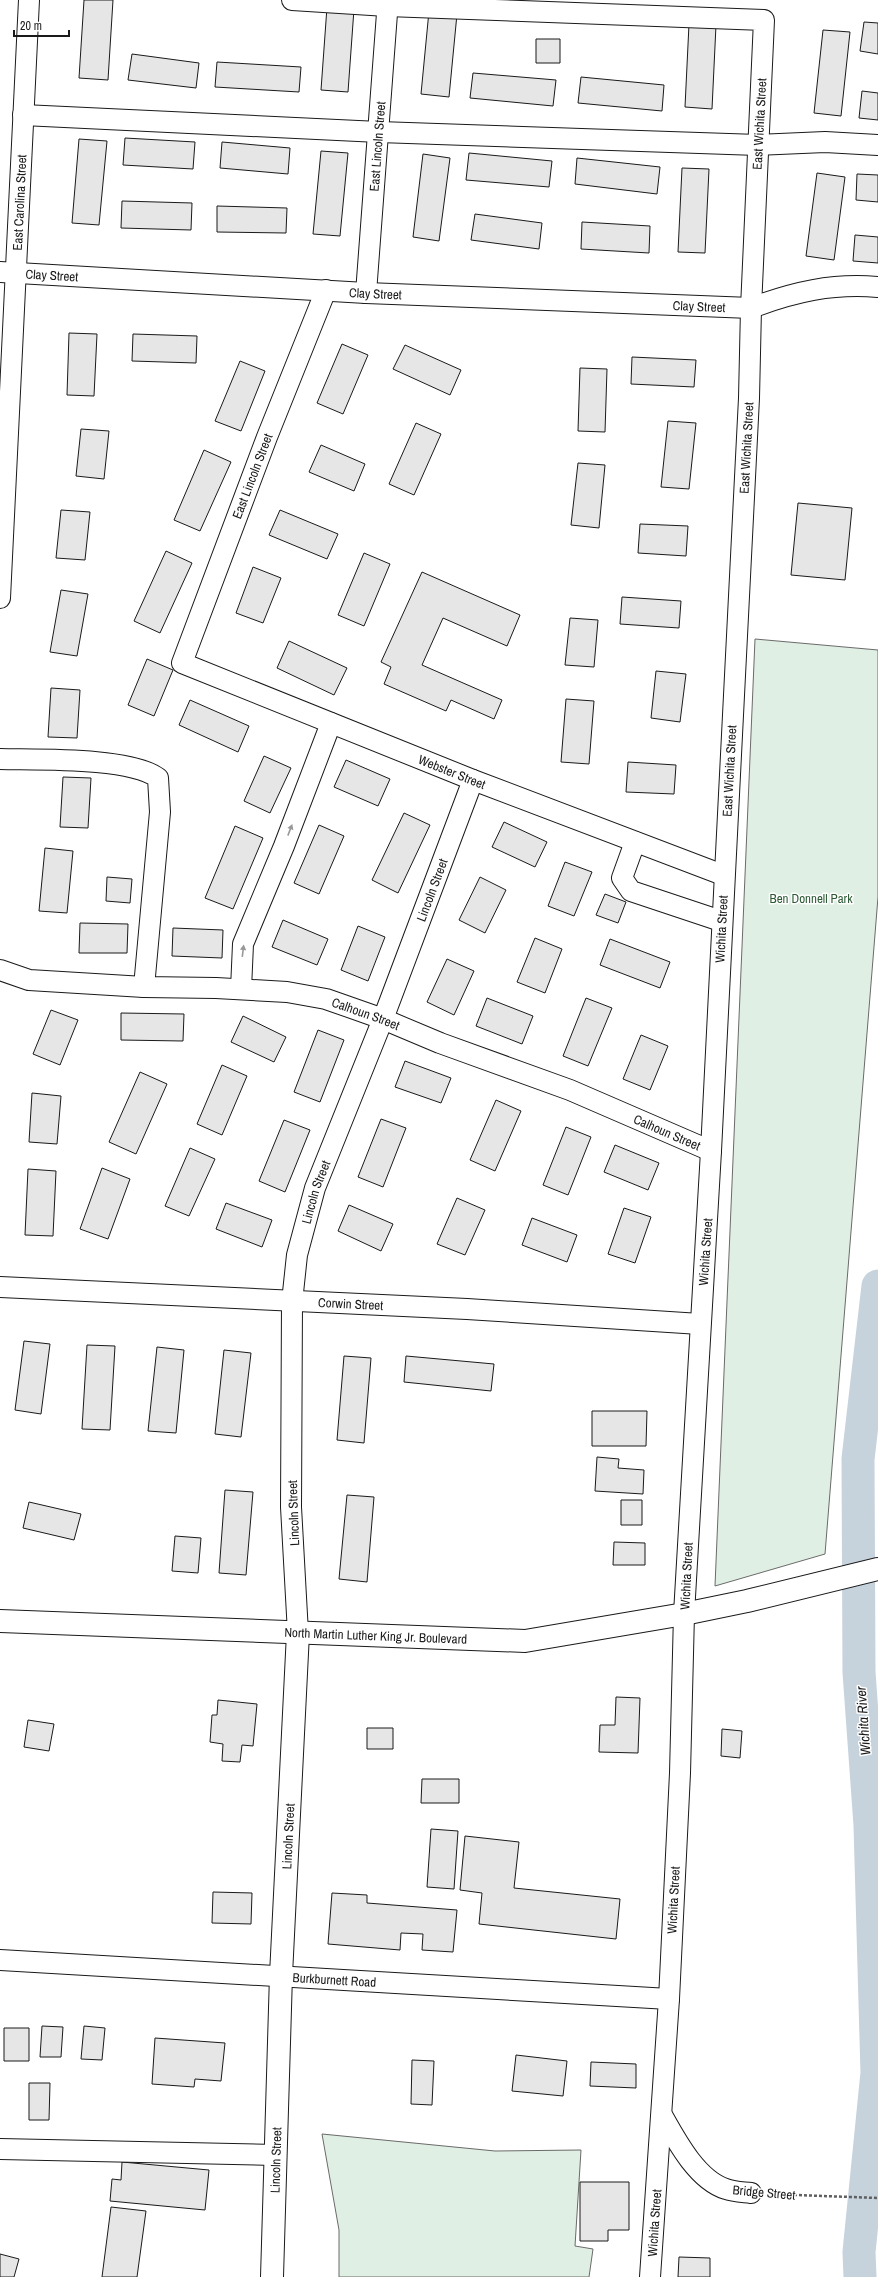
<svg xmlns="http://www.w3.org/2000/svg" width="878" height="2277" font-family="'Archivo Narrow',sans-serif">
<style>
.green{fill:#e0efe3;stroke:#6a6a6a}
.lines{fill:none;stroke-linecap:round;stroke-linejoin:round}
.river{stroke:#c6d2dc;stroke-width:33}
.building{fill:#e6e6e6;stroke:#1a1a1a}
.minor-casing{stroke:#1a1a1a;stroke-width:22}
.major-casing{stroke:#1a1a1a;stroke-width:24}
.path{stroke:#5f5f5f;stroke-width:2.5;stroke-dasharray:3 2;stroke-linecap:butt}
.minor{stroke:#fff;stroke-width:20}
.major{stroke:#fff;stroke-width:22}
.oneway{fill:#989898}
.labels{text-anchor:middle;stroke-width:3;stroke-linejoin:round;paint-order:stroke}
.street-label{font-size:13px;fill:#1a1a1a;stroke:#fff}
.park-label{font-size:13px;fill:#2b5a34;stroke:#fff}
.water-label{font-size:14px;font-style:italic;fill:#1a1a1a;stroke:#fff}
</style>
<rect width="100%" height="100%" fill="#fff"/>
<path class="green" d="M755,639L878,650V897L825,1554L715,1586Z
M322,2134L495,2151L581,2150L575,2246L593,2249L589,2277H339V2230Z"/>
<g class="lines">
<path class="river" d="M860,2277L859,2252L877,2073L870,1825L859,1672L858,1459L878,1286"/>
</g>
<path class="building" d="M84,0H113L108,80L79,78Z
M327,7L354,9L348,92L321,90Z
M429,11L457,14L449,97L421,94Z
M864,22L878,23V54L860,51Z
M689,24L716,25L712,109L685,107Z
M823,30L850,32L841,116L814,113Z
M536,39H560V63H536Z
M132,54L199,63L196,88L128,80Z
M217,62L301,67L299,92L215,87Z
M473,73L556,80L553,106L470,98Z
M581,77L664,85L662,111L578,103Z
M862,91L878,93V120L859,118Z
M125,138L195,142L193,169L123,165Z
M79,139L107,141L99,225L72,223Z
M222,142L290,148L288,174L220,168Z
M321,151L348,153L340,236L313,234Z
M469,153L552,161L549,187L466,180Z
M423,154L450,158L439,241L413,237Z
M577,158L660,167L657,194L575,184Z
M682,168L709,169L705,253L678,252Z
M817,173L845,177L834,260L806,256Z
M857,174L878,175V202L856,200Z
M122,201L192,203L191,230L121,228Z
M217,206L287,208L286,233L217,232Z
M475,214L542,223L539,249L471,240Z
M582,222L650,226L649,253L581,249Z
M855,235L878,237V263L853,261Z
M69,333L97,334L94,396L67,395Z
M133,334L197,336L196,363L132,361Z
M342,344L368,355L343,414L317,403Z
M405,345L461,370L450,395L393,369Z
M632,357L696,360L694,387L631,384Z
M240,361L265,371L241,431L215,421Z
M580,368L607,369L605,432L578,431Z
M668,421L696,423L689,489L661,487Z
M416,423L441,434L414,495L389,484Z
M81,429L109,431L104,479L76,476Z
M321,445L365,464L354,491L309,472Z
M204,450L231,462L200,531L174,520Z
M578,463L605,465L599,528L571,525Z
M798,503L852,508L845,580L791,575Z
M61,510L90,512L85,560L56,558Z
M280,510L338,534L327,559L269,535Z
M640,524L688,526L686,556L638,553Z
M166,551L192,563L160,633L134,621Z
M364,553L390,564L364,626L338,615Z
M253,567L281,578L263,623L236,613Z
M422,572L520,615L507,646L443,618L422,665L502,700L494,719L451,700L446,711L384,684L391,667L381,662Z
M61,590L88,594L77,656L50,652Z
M622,597L681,601L679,628L620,624Z
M570,618L598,620L594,667L565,665Z
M289,641L347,668L334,695L277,668Z
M147,659L173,670L154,716L128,705Z
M656,671L686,674L680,722L651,718Z
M51,688L80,690L77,738L48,737Z
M566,699L594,701L589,764L561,762Z
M190,700L249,726L238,752L179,725Z
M264,756L291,768L270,813L244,801Z
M346,760L390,779L378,806L334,787Z
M628,762L676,765L674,794L626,792Z
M63,777L91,778L88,828L60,827Z
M404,813L430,825L398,893L372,880Z
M504,822L547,842L535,867L492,847Z
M319,825L344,836L319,894L294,883Z
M235,826L263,838L233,909L205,898Z
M45,848L73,851L67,913L39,911Z
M565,862L592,872L574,916L548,906Z
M107,877L132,879L130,903L106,901Z
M480,877L506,890L485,933L459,920Z
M605,894L626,902L618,923L596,915Z
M283,920L328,939L317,965L272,947Z
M80,923L128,924L127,953H79Z
M358,926L385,937L368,981L341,970Z
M173,928L223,930L222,958L172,956Z
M535,938L562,949L545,993L517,982Z
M610,939L670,962L660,988L600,965Z
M447,959L474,971L454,1015L427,1002Z
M487,998L533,1016L522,1044L476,1026Z
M586,998L612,1008L588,1066L563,1056Z
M51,1010L78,1020L60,1065L33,1054Z
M121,1013L184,1014L183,1041L121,1040Z
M243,1016L286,1037L274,1062L231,1042Z
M318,1030L344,1040L320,1102L294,1092Z
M641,1035L668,1046L650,1090L623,1079Z
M405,1061L451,1078L441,1103L395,1087Z
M222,1065L247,1076L222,1135L197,1124Z
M140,1072L167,1084L136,1154L109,1142Z
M32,1093L61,1096L57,1144L29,1142Z
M496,1100L521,1111L495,1171L470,1160Z
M381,1119L406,1128L383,1187L358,1177Z
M284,1120L310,1130L285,1192L259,1181Z
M566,1127L591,1137L568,1195L543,1185Z
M615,1145L659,1163L648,1190L604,1172Z
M190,1148L215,1159L189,1216L165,1206Z
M102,1168L130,1179L108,1239L80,1229Z
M28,1169L56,1171L53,1236L25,1235Z
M457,1198L485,1210L465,1255L437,1244Z
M226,1203L272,1220L262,1247L216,1229Z
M349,1205L393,1224L381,1251L338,1231Z
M624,1208L651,1217L635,1263L608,1254Z
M532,1218L577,1235L567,1262L522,1245Z
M24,1341L50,1344L41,1414L15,1410Z
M87,1345L115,1346L110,1430L82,1429Z
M157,1347L184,1350L176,1433L148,1431Z
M224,1350L251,1353L241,1437L215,1434Z
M344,1356L371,1358L364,1443L337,1440Z
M406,1356L494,1364L491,1391L404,1382Z
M592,1411H647L646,1446H592Z
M597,1457L619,1459L618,1468L644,1470L643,1494L595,1491Z
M225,1490L253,1492L246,1575L219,1573Z
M347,1495L374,1497L367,1582L339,1579Z
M621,1500H642V1525H621Z
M29,1502L81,1514L74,1540L23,1528Z
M175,1536L201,1538L198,1573L172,1571Z
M614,1542L645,1543V1565H613Z
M616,1697L640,1698L638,1753L599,1752L600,1725H615Z
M218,1700L257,1704L253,1746L242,1745L240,1762L222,1761L223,1744L210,1742L212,1715H217Z
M28,1720L54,1724L49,1751L24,1747Z
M367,1728H393V1749H367Z
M722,1729L742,1731L740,1758L721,1756Z
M422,1779H459V1803H421Z
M431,1829L458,1831L454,1889L427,1887Z
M465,1836L519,1842L514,1888L620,1899L616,1939L479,1924L482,1893L460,1890Z
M213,1892L252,1893L251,1924L212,1923Z
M332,1893L367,1895V1903L457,1910L453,1952L422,1950L423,1934L401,1933L400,1950L328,1944Z
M42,2026L63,2027L61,2057H40Z
M84,2026L105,2028L102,2060L81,2059Z
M4,2028H29V2061H4Z
M155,2038L225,2043L221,2081L195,2079L194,2087L152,2084Z
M516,2055L567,2061L563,2096L512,2091Z
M412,2060L434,2061L432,2105L411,2104Z
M591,2062L636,2064V2088L590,2086Z
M29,2083H50L49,2120H29Z
M122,2162L209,2170L205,2210L110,2201L112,2179L121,2180Z
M580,2182H629V2230H608V2241H580Z
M111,2207L146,2211L137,2277H102Z
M0,2254L19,2259L14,2277H0Z
M679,2257L710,2258V2277H678Z"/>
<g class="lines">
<g class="minor-casing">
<g id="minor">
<path d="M292,0L387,6L764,20L751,308L749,398L711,1151L684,1614L680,1773L669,1999L650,2277"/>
<path d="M23,115L379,132L758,145L825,142L878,145"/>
<path id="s1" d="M0,272L366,293L751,308C794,292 832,283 878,287"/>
<path id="s2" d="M326,290L267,437L182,663L473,780L723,875"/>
<path id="s3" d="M366,293L388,0"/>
<path id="s4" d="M0,598L29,0"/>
<path d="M0,759C37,760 130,757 158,778L160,812L144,987"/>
<path d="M635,842L622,878L631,891L721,921"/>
<path id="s5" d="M0,970L29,980L144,987L216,988L287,992L326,999L383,1019L440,1043L570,1090L711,1151"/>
<path d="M241,989L243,944L284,846L331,723"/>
<path id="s6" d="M0,1287L467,1309L700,1324"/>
<path id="s7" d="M298,1633L291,1507L292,1302L297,1255L315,1188L383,1019L473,780"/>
<path id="s8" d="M0,1960L669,1999"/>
<path d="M662,2115C676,2140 697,2180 726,2189C734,2192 743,2192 751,2193"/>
<path d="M0,2149L276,2155"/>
</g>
</g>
<g class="major-casing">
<g id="major">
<path id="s9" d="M0,1621L525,1641L684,1614L747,1601L878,1569"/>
<path id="s10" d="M272,2277L281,1975L298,1633"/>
</g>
</g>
<path class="path" d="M769,2194L878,2198"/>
<use href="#minor" class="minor"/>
<use href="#major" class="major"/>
</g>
<defs><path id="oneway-solid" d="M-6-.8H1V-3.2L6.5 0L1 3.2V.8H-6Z"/></defs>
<g class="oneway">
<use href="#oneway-solid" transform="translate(290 830) rotate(-69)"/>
<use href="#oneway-solid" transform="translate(243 951) rotate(-83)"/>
</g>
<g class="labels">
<g class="street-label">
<text transform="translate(759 124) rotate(-87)" y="5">East Wichita Street</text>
<text dy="5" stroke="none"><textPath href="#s3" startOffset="147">East Lincoln Street</textPath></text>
<text dy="5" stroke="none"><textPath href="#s4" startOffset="396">East Carolina Street</textPath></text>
<text dy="5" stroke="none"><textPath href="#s1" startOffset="52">Clay Street</textPath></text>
<text dy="5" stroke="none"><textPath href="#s1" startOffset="376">Clay Street</textPath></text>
<text dy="5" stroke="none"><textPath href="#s1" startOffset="700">Clay Street</textPath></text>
<text transform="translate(746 448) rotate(-87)" y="5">East Wichita Street</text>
<text transform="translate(252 476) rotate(-69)" y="5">East Lincoln Street</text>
<text transform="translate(729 771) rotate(-87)" y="5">East Wichita Street</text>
<text dy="5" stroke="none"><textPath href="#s2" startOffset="691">Webster Street</textPath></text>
<text dy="5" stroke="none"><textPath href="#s7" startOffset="768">Lincoln Street</textPath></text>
<text transform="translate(721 929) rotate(-87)" y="5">Wichita Street</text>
<text dy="5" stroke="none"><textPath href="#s5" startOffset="371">Calhoun Street</textPath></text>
<text dy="5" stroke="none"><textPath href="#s5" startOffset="695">Calhoun Street</textPath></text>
<text dy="5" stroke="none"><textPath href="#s7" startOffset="444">Lincoln Street</textPath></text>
<text transform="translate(705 1252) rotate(-86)" y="5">Wichita Street</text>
<text dy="5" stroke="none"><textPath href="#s6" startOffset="351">Corwin Street</textPath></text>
<text transform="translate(293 1513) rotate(-92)" y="5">Lincoln Street</text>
<text transform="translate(686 1576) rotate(-87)" y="5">Wichita Street</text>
<text dy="5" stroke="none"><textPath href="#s9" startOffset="376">North Martin Luther King Jr. Boulevard</textPath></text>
<text dy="5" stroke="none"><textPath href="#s10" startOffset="441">Lincoln Street</textPath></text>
<text transform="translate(673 1900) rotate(-87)" y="5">Wichita Street</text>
<text dy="5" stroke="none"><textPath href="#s8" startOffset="335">Burkburnett Road</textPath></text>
<text dy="5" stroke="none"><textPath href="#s10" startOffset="117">Lincoln Street</textPath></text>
<text transform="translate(764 2192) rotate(5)" y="5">Bridge Street</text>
<text transform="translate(654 2223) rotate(-86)" y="5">Wichita Street</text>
</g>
<g class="park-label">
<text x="811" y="903">Ben Donnell Park</text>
</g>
<g class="water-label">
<text transform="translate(863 1721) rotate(-94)" y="5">Wichita River</text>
</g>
</g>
<path d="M14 30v6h55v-6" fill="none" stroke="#1a1a1a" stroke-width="2"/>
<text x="20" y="30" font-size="12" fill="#1a1a1a" stroke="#ffffff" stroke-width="3" paint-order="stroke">20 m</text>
</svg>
